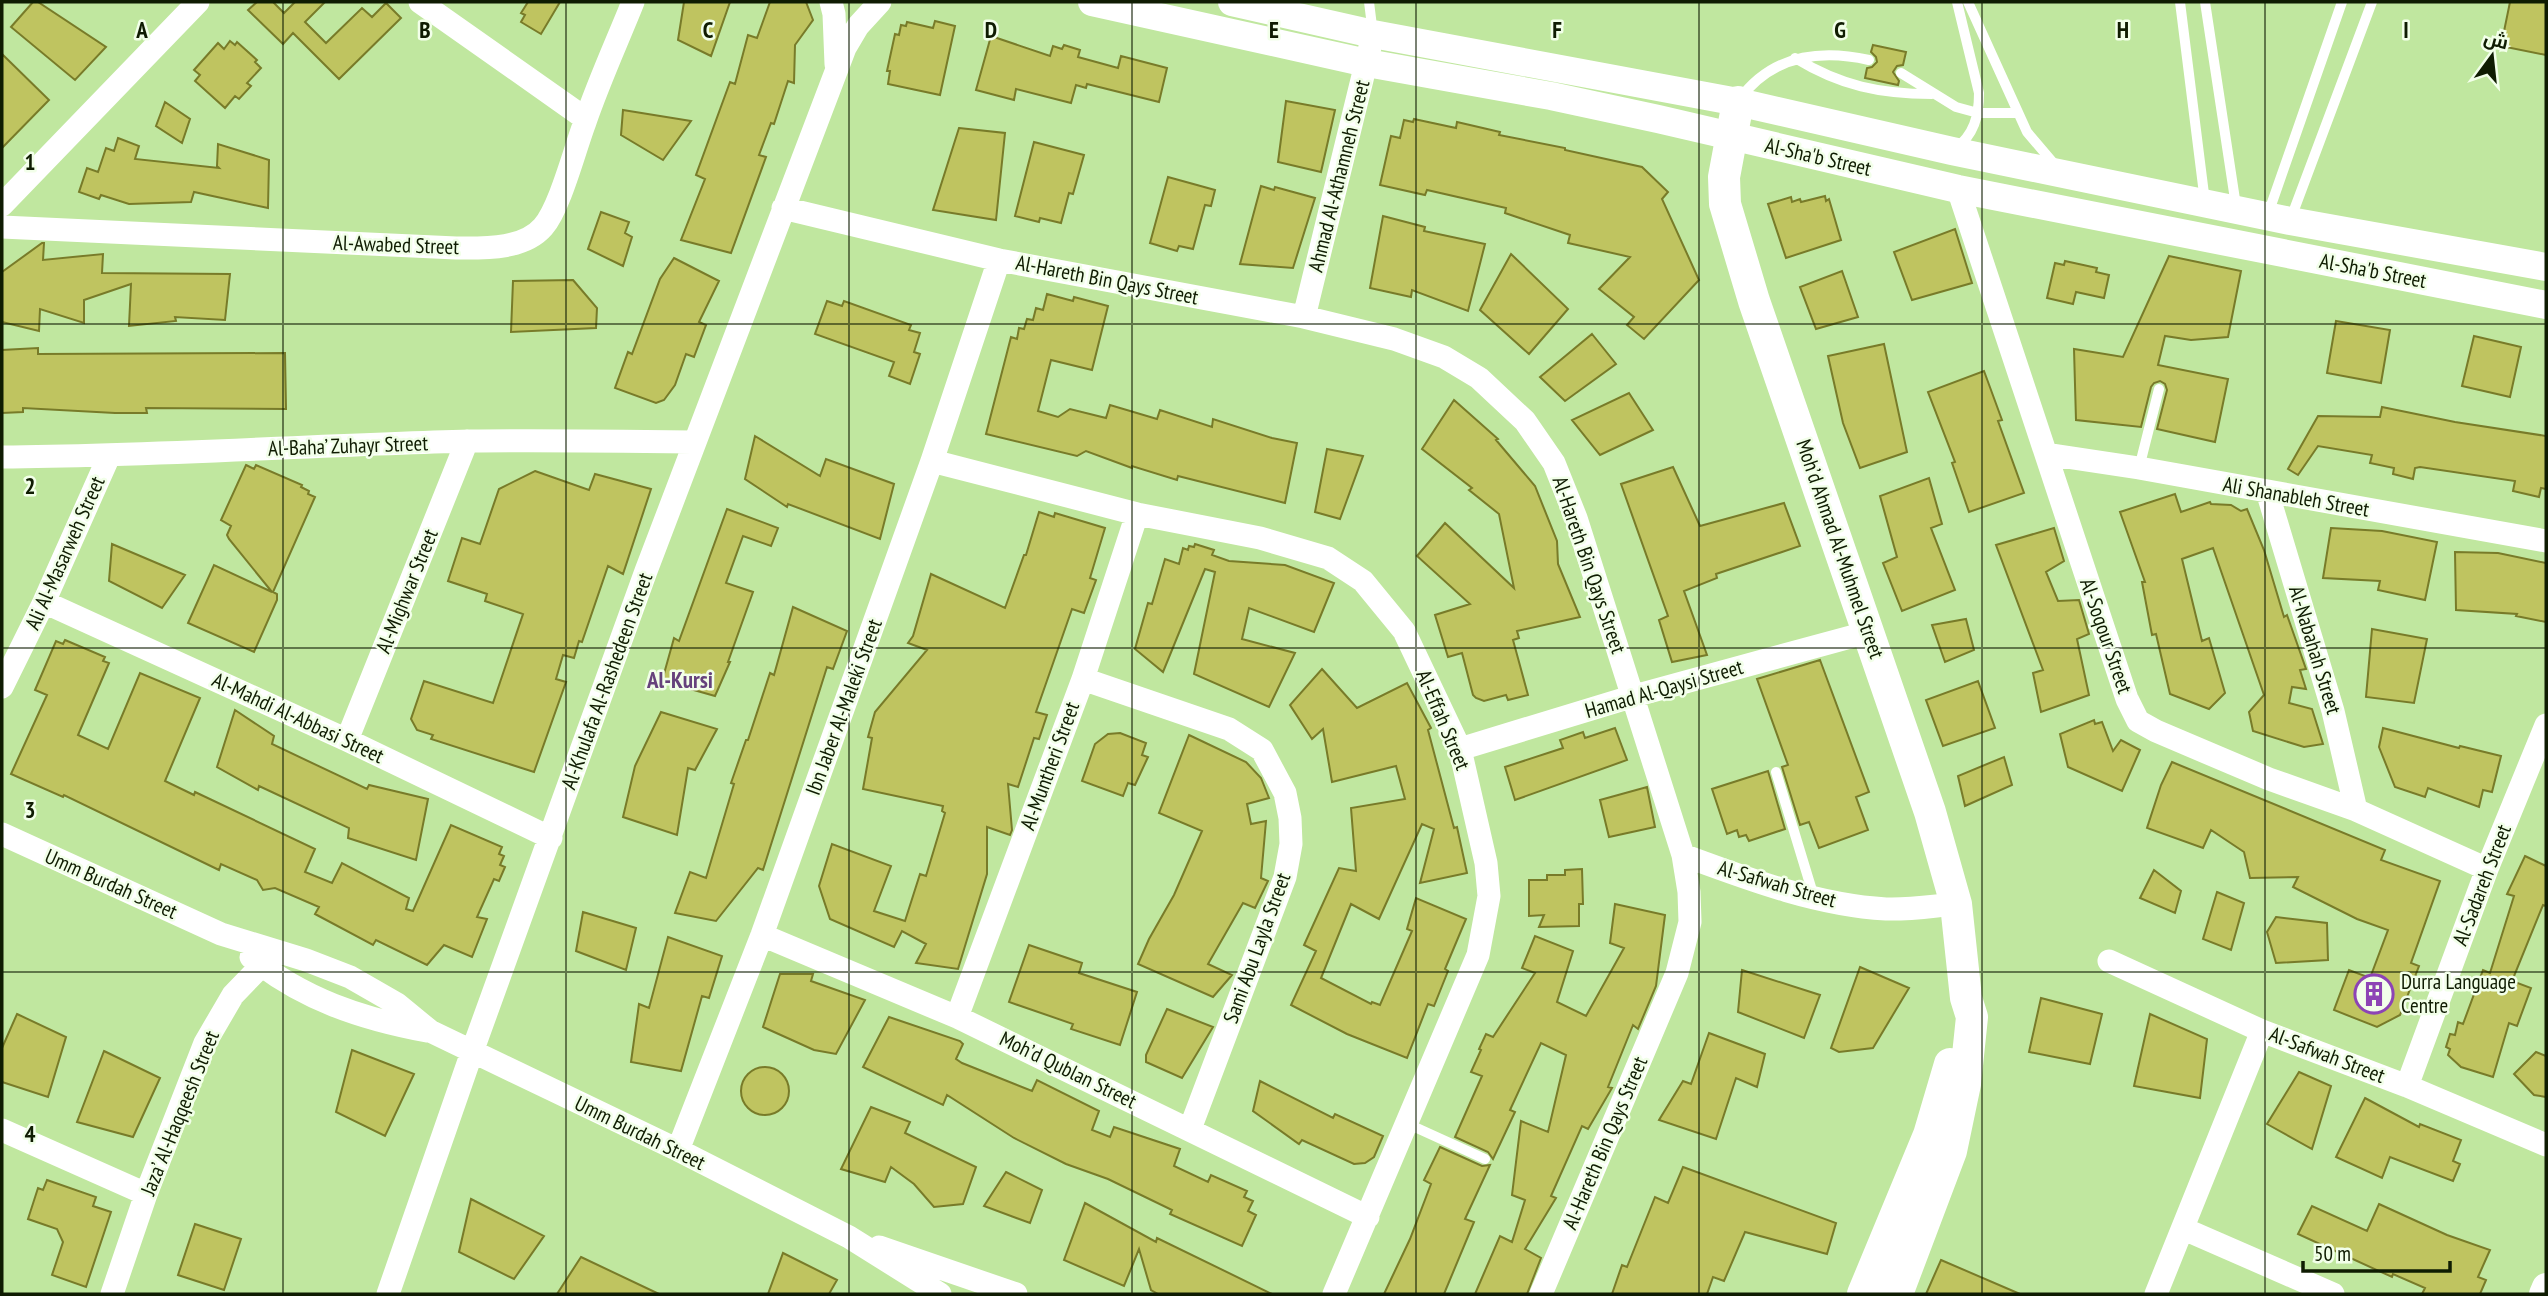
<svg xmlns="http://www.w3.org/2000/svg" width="2548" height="1296" font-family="'PT Sans Narrow',Cairo,sans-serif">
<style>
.building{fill:#bfc460;stroke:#787b29;stroke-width:2}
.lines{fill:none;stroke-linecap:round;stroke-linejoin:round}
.service{stroke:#fff;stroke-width:10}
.minor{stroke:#fff;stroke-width:23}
.tertiary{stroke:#fff;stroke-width:28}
.secondary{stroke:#fff;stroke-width:32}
.grid{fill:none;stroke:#0f1c02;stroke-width:2;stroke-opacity:0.55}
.labels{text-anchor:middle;stroke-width:5;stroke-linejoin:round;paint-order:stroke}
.street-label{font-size:21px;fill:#0f1c02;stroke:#f2ffe9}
.poi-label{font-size:21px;fill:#0f1c02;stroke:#f2ffe9;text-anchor:start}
.neighbourhood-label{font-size:23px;font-weight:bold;fill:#66427c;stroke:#f2ffe9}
.grid-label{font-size:23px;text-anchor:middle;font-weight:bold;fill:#0f1c02;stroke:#f2ffe9;stroke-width:5;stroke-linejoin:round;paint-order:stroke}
</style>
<rect width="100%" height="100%" fill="#c0e79f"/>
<path class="building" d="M33,2H38L106,47L75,80L11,27Z
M257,2H273L284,13L295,2H325L305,22L326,43L362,8L372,17L386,3L401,18L339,79L293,33L283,44L248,10Z
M528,2H560L541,34L521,22L525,15L521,13Z
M684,2H730L711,56L678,40Z
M770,2H806L813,20L795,45L794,83L788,81L774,124L771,123L759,155L766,157L731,253L681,240L705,179L696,175L730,82L735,84L748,35L757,38Z
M2510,2H2546V55L2501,46Z
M935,21L955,26L940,95L888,84L890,71H887L895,34L899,35L901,25L906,26L907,22L933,28Z
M991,36L1050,56L1053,46L1062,49L1064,45L1080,50L1078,57L1118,68L1121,56L1167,68L1159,102L1087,84L1086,88L1076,85L1071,103L1016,89L1014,100L976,90Z
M230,41L235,45L237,42L257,60L255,62L261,68L247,83L251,86L239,99L235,96L225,108L195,81L200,75L194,70L218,43L224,49Z
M1873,45L1906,52L1903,65L1897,66L1893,72L1899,81L1898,85L1865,78L1867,68L1872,67L1877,62L1876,57L1871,52Z
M2,54L49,100L2,148Z
M1286,101L1335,110L1321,172L1278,162Z
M165,102L190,119L182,143L156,126Z
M623,110L691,121L663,160L621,135Z
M1414,119L1456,128L1457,122L1500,132L1499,135L1565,148V150L1642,167L1668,192L1662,199L1699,280L1644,339L1627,325L1634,317L1599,289L1630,257L1568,243L1570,235L1505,213L1506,208L1427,190L1425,195L1380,185L1391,136L1400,138L1404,120L1413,122Z
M959,128L1005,133L996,220L933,210Z
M118,138L139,146L135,159L219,168L217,166L218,144L269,160L268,208L194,192L191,202L129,204L101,195L99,199L79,192L87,168L98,172L106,148L114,151Z
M1034,142L1084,155L1073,194L1069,193L1061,223L1040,218L1039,222L1015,216Z
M1168,177L1215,190L1211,206L1205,205L1193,249L1179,246L1177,251L1150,243Z
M1261,186L1274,190L1275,187L1315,198L1293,268L1240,264Z
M1825,196L1826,201L1829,199L1841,240L1786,258L1768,204L1791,197L1792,202L1800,199L1801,202Z
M601,212L629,222L625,233L632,237L623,266L588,249Z
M1383,216L1425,227L1424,231L1485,244L1468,311L1412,290L1411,297L1370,288Z
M1955,229L1972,283L1912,300L1894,252Z
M42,243H44L43,260L103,254L102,273L230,274L225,320L175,317L176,321L129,326L131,284L84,300V323L40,309L39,331L2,322V272Z
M1511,254L1568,309L1529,354L1480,310Z
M2169,256L2241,271L2228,337L2191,340L2165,336L2158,365L2228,379L2215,442L2157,429L2167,390L2165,384L2160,381L2154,383L2151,387L2141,427L2076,420L2074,349L2123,357Z
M674,258L719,281L699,322L706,325L694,357L686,354L675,385L664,400L656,403L615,388L628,352L632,354L660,279Z
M2065,261L2097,268L2096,272L2109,275L2104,298L2076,292L2073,304L2047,298L2055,263L2064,265Z
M1842,271L1858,317L1816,329L1800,287Z
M573,280L597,308L596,328L511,332L513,281Z
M1047,294L1073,301L1074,297L1108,306L1092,370L1051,360L1038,411L1058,417L1070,409L1106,418L1110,405L1157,419L1160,410L1212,427L1213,419L1272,438L1297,443L1285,503L1178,476L1177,480L1132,466V468L1086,451L1077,456L986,434L1011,337L1017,339L1019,328L1024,329L1027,319L1033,320L1036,308L1043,310Z
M827,301L842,306L844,301L911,325L909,330L920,333L914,352L920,354L910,384L889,376L894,362L815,334Z
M2336,321L2390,330L2381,383L2327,373Z
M1592,334L1616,364L1565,401L1540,377Z
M2474,336L2521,347L2510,397L2462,386Z
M1884,344L1907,452L1860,468L1843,423L1828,356Z
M38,348V354L285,353L286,409L146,408L147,413H115L23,408V412L2,413V350Z
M1984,371L2002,420L1998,421L2024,493L1969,512L1952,463L1955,462L1928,392Z
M1629,393L1653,430L1600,455L1572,420Z
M1454,400L1498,439L1496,440L1535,486L1557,541L1558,564L1580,617L1517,631L1519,638L1513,640L1528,695L1508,700L1506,695L1484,701L1476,698L1473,695L1462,653L1448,657L1435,615L1470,604L1417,556L1445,523L1514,588L1499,514L1469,490L1472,488L1422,449Z
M2382,407L2455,422L2546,436V489L2541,488L2539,497L2513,491L2515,481L2420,467L2415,468L2413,479L2393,474L2394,468L2370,463L2372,455L2318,446L2298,475L2288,469L2318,416L2380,417Z
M755,436L820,476L826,459L894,484L880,539L788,504L787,507L745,479Z
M1327,449L1363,456L1340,519L1315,512Z
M246,465L254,469L256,465L302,485L301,487L309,491L308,494L315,497L273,592L277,594V600L254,652L188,623L214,565L272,592L229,539L227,535L231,526L221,520Z
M1673,467L1700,526L1784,503L1800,546L1716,574L1717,578L1684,591L1707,655L1672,662L1659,620L1668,616L1621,484Z
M535,471L589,490L595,474L651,489L623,574L608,566L582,642L579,641L574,658L563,655L556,679L566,682L534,772L431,739L433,735L417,730L411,719L424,681L493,703L523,614L485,601L487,594L448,581L462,538L480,544L499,489Z
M1929,478L1942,524L1931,528L1955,590L1902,611L1883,563L1897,557L1880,496Z
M2175,494L2181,512L2210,502L2211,504L2231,505L2241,511L2247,509L2264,550L2284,617L2287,615L2306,669L2300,670L2306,689L2292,687L2289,703L2312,709L2323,744L2304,747L2253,731L2249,712L2264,695L2213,548L2182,559L2202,641L2209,638L2225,693L2209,709L2170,694L2156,634L2152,635L2142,582H2145L2120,512Z
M727,509L778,528L771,546L743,536L726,583L753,592L728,662H730L715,696L662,681L674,638L679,641Z
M1039,512L1054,517L1055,513L1105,528L1090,578L1096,580L1084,613L1072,609L1036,712L1047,715L1039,739L1034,738L1018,787L1008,784L1012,830L1010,835L987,827V874L958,969L916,963L926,944L902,931L894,947L830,919L819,886L832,844L891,866L874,911L905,921L920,874L926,876L945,813L942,811L943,806L863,789L872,738L868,737L875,712L927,650L908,643L913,636L931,574L1005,608L1024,555H1026Z
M2054,528L2064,561L2046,572L2058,601L2079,600L2089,634L2077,639L2089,695L2041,712L2033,673L2043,670L1996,545Z
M2331,528L2382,531L2437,542L2425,600L2378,590L2380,581L2323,578Z
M112,544L185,575L162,608L109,581Z
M1195,544L1214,550L1212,555L1229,561L1285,565L1334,583L1314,632L1249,608L1242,639L1295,653L1269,707L1194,674L1215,572L1205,569L1163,672L1135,649L1148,603L1152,604L1165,559L1179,564L1183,548L1188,550L1189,546L1194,547Z
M2455,552L2498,553L2546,563V622L2516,616L2517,614L2456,610Z
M793,607L847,631L833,669L827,667L763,870L758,868L716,921L675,913L690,872L706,878L734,784L731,783L746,740H748L770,673L774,675Z
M1966,619L1974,650L1945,662L1932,625Z
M2372,629L2427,639L2414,703L2366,697Z
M65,640L105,657L103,661L109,663L78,735L108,749L140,673L200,698L165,781L194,795L195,792L315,849L305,872L332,883L342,863L409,898L406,909L413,911L451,825L502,847L499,854L504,856L500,865L505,867L499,881L494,879L477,917L487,919L472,957L444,945L427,965L376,940L373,945L315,914L319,907L275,888L263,890L257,880L221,864L219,870L64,795L63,797L11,774L47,695L35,690L56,641L63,644Z
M1820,660L1869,792L1856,797L1868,830L1819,848L1809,822L1800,825L1782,767L1788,765L1757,679Z
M1322,669L1357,708L1407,683L1431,728L1428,730L1454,828L1457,827L1467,873L1420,883L1434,829L1422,824L1379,919L1351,904L1321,978L1371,1004L1372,1002L1380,1005L1412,931L1407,929L1416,898L1466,919L1445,969L1448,971L1434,1006L1428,1004L1407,1058L1347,1034L1291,1005L1316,951L1304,945L1339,868L1356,871L1351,808L1405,799L1396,766L1332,782L1323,729L1312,739L1290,705Z
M1978,681L1995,728L1943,746L1926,700Z
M235,710L274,736L272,744L367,789L369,785L428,799L416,860L348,838L349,828L259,786L258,790L217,767Z
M661,712L717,729L695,770L688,768L677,835L623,817L635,766Z
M2094,720L2095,724L2102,722L2113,751L2121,740L2140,750L2122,791L2068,767L2060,734Z
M1615,728L1627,760L1515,800L1505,767L1563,748L1560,740L1583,732L1585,738Z
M2383,728L2459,748L2460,746L2501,756L2492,792L2483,790L2479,807L2428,788L2425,797L2395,787L2379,747Z
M1120,733L1146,743L1142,755L1148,757L1135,785L1128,783L1123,796L1082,781L1095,744L1108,734Z
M1189,735L1246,762L1261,778L1269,798L1247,804L1251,824L1266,821L1261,878L1268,881L1255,908L1243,903L1208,964L1232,975L1213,997L1138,964L1149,939L1174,895L1202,831L1159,813Z
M2004,757L2012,785L1965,806L1958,776Z
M2172,762L2385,850L2381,860L2440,881L2411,963L2419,966L2400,1015L2377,1027L2334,1010L2349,970L2370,978L2388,930L2357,919L2293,887L2298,877L2250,878L2244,852L2211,830L2203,848L2147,828L2161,785Z
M1768,771L1785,829L1749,841L1746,835L1739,837L1737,830L1727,834L1712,789Z
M1647,787L1655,827L1609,837L1600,800Z
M2525,856L2546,866V906L2543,905L2512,981L2531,988L2517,1026L2509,1023L2493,1077L2461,1067L2448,1055L2450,1049L2446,1047L2450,1034L2455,1035L2458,1022L2463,1024L2483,970L2490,973L2514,896L2507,894Z
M1582,869L1583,904H1579V926L1539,927L1544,915L1529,916V880H1547V875H1565V870Z
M2154,870L2181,891L2175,913L2140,898Z
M2217,892L2244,903L2231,950L2203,939Z
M1615,904L1665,915L1656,986L1638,1029L1633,1025L1608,1087L1612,1088L1588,1129L1582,1126L1551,1196L1556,1198L1525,1249L1541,1258L1527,1294H1475L1500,1236L1512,1242L1525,1200L1512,1195L1521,1121L1548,1132L1566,1055L1541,1043L1510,1110L1515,1112L1493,1159L1488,1152L1455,1137L1482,1076L1471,1072L1481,1050L1479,1049L1486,1034L1493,1037L1535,973L1522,968L1535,936L1573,951L1557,1002L1586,1016L1624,948L1610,943Z
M583,912L636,928L626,970L576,951Z
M2276,917L2327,923L2328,960L2276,963L2267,932Z
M668,937L722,956L709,998L702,996L681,1071L631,1062L639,1004L649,1008Z
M1029,945L1082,963L1079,973L1137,992L1120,1045L1071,1029L1073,1024L1009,1002Z
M1860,967L1909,988L1873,1048L1839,1052L1831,1048Z
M1742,970L1820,995L1804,1038L1738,1012Z
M780,974H813L811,981L865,1000L836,1054L814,1050L763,1027Z
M2041,998L2102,1014L2090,1064L2029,1052Z
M1167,1009L1213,1027L1182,1078L1146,1062V1055Z
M17,1014L66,1037L48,1097L2,1082V1048Z
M2150,1014L2207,1039L2200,1098L2134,1086Z
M889,1017L960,1041L963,1044L956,1059L962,1063L1032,1091L1037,1080L1099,1111L1092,1130L1110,1137L1114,1127L1180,1149L1174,1166L1208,1182L1211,1175L1247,1191L1244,1197L1253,1201L1248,1211L1256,1215L1242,1246L1170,1214L1172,1210L1108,1179L1066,1164L1014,1138L947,1095L943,1105L863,1067Z
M1709,1033L1765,1054L1757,1087L1736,1078L1716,1139L1659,1120L1683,1081L1691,1084Z
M352,1050L414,1074L385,1136L336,1112Z
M104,1051L160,1078L133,1137L77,1122Z
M2536,1052L2546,1056V1097L2534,1095L2514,1074Z
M741 1091a24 24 0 1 1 48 0a24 24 0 1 1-48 0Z
M2299,1072L2331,1086L2312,1149L2267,1124Z
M1260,1081L1333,1118L1335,1114L1383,1136L1374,1157L1365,1163L1354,1164L1302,1140L1299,1144L1253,1111Z
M2365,1098L2419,1127L2420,1124L2461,1140L2453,1161L2460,1164L2453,1181L2390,1157L2382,1178L2336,1157Z
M871,1107L910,1122L905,1133L976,1167L963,1204L934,1207L914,1184L891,1167L885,1182L841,1169Z
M1440,1147L1482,1166L1490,1165L1465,1219L1474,1222L1444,1294H1384L1410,1239L1431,1184L1424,1180Z
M1683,1167L1836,1223L1827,1254L1745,1232L1724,1281L1713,1277L1707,1294H1612L1622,1265L1627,1267L1655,1197L1668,1203Z
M1006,1172L1042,1190L1030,1223L984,1206Z
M47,1180L96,1197L93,1206L111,1212L86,1287L52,1275L63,1242L57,1229L28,1219L38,1188L43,1190Z
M471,1199L544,1236L514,1279L459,1252Z
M1085,1203L1156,1242L1157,1238L1272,1294H1158L1151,1290L1139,1249L1124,1286L1064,1260Z
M2379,1204L2447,1235L2490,1250L2478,1277L2486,1280L2480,1294H2422L2425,1288L2393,1274L2392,1277L2298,1234L2312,1206L2367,1231Z
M195,1224L241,1239L224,1290L178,1275Z
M783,1253L837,1280L829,1294H768Z
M581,1257L659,1294H557Z
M1941,1260L2020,1294H1926Z"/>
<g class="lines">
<path class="service" d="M1369,2L1373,34
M1968,2L2027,132L2055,165
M2180,2L2205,202
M2205,2L2236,206
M1795,58C1841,86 1880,94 1932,94
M1901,73L1956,107L1978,113H2017
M1739,100C1771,56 1819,49 1869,60
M1955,149C1974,135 1979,116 1979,93L1957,2
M2268,214L2342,2
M2291,218L2372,2
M2139,468L2159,389
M1776,772L1814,897
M1408,1124L1485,1159"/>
<path class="minor" d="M420,2L586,119
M831,2L834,14L836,64
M1958,189L2127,699L2138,721L2156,731L2269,779L2356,810L2487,869
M2,205L198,2
M783,208L999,260L1304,317L1394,339L1444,357L1479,378L1525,421L1554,463L1576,518L1683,855L1689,892L1690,922L1677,973L1541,1294
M2,227L456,248C483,248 523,250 543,227C560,208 575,148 585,122C599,81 617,42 633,2
M1304,317L1370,47
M2046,454L2139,468L2546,541
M2,457C158,456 314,445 470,441C545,440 619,441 694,442
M932,461L1137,514L1260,538L1328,558L1363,581L1404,631L1460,749L1486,863L1489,896L1478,955L1334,1294
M2267,491L2333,711L2356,810
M44,602L347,740L551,838
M1083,679L1229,729L1262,750L1285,793L1290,818L1291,844L1285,877L1190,1129
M2,687L44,602L109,456
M347,740L467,441
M1460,749L1634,696L1869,632
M2,834L221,934L306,960L350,977L397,1004L430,1031L678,1150L849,1237L940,1294
M1683,855C1748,879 1816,905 1886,909C1909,910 1933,906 1956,904
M762,935L957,1017L1368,1217
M251,957C302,999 362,1019 427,1031
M2109,961L2262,1031L2407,1086L2546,1145
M957,1017L1083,679L1137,514
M2407,1086L2487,869L2546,725
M2,1130L146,1194
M678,1150L762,935L932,461L999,260
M2184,1229L2333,1294
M879,1247L1016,1294
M112,1294L146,1194L205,1043L233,995L261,966L280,953
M388,1294L472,1052L646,571L845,48L858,26L880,2
M2156,1294L2262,1031"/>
<path class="tertiary" d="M1092,2L1367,63L1551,96L1658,119L1958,189L2546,305
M1232,2L1373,34L1738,102L1952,151L2290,221L2546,267
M2543,1294L2546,1287"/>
<path class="secondary" d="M1738,102L1724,177L1725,204L1754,301L1930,812L1956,904L1966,998L1972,1017L1965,1084L1951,1151L1897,1294
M1863,1294L1929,1135L1950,1064"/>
</g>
<path class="grid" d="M283,2V1294M566,2V1294M849,2V1294M1132,2V1294M1416,2V1294M1699,2V1294M1982,2V1294M2265,2V1294M2,324H2546M2,648H2546M2,972H2546"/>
<defs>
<g id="building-ring" transform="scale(2.0125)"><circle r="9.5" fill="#f2ffe9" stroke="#8d43b5" stroke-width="1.5"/><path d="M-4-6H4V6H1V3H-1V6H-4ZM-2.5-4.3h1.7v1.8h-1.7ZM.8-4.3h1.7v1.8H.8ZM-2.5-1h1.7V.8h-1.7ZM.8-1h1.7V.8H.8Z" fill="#8d43b5"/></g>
</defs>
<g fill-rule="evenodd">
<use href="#building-ring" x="2374" y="994"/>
</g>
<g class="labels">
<g class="street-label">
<text transform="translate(1818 157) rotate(13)" y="7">Al-Sha'b Street</text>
<text transform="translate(1339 176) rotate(-76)" y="7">Ahmad Al-Athamneh Street</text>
<text transform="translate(396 245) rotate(2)" y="7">Al-Awabed Street</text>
<text transform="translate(2373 271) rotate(11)" y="7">Al-Sha'b Street</text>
<text transform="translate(1107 280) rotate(11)" y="7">Al-Hareth Bin Qays Street</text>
<text transform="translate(348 446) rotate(-2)" y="7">Al-Baha’ Zuhayr Street</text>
<text transform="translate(2296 497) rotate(10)" y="7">Ali Shanableh Street</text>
<text transform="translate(1840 549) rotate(71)" y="7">Moh’d Ahmad Al-Muhmel Street</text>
<text transform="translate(65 553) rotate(-66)" y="7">Ali Al-Masarweh Street</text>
<text transform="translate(1589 565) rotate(71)" y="7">Al-Hareth Bin Qays Street</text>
<text transform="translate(407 591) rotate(-68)" y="7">Al-Mighwar Street</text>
<text transform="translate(2106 636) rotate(71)" y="7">Al-Soqour Street</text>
<text transform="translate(2315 650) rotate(73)" y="7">Al-Nabahah Street</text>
<text transform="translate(607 681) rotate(-70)" y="7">Al-Khulafa Al-Rashedeen Street</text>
<text transform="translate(1664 689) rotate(-16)" y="7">Hamad Al-Qaysi Street</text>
<text transform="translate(844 707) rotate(-70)" y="7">Ibn Jaber Al-Maleki Street</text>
<text transform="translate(298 718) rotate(25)" y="7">Al-Mahdi Al-Abbasi Street</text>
<text transform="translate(1443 720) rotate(67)" y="7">Al-Effah Street</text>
<text transform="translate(1050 766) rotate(-70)" y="7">Al-Muntheri Street</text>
<text transform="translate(111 884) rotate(24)" y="7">Umm Burdah Street</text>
<text transform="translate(1777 884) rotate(16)" y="7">Al-Safwah Street</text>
<text transform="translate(2482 885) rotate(-69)" y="7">Al-Sadareh Street</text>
<text transform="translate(1257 948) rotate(-70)" y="7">Sami Abu Layla Street</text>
<text transform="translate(2327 1055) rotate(21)" y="7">Al-Safwah Street</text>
<text transform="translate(1068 1070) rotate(26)" y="7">Moh’d Qublan Street</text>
<text transform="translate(180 1113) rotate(-68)" y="7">Jaza’ Al-Haqqeesh Street</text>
<text transform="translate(640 1133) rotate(26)" y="7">Umm Burdah Street</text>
<text transform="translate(1605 1143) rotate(-67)" y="7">Al-Hareth Bin Qays Street</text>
</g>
<g class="poi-label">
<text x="2401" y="989">Durra Language<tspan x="2401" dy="24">Centre</tspan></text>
</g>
<g class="neighbourhood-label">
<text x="680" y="688">Al-Kursi</text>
</g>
</g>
<g class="grid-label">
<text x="142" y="38">A</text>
<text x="425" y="38">B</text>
<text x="708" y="38">C</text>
<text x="991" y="38">D</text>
<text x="1274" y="38">E</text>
<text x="1557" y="38">F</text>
<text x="1840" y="38">G</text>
<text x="2123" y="38">H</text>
<text x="2406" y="38">I</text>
<text x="30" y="170">1</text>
<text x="30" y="494">2</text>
<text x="30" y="818">3</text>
<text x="30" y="1142">4</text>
</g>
<rect width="2548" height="1296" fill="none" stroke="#0f1c02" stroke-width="7"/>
<g transform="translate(2492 56) rotate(15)" stroke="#f2ffe9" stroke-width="5" paint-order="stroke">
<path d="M0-5L12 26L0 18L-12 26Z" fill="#0f1c02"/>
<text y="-10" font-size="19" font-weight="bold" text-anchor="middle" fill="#0f1c02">ش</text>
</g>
<path d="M2303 1261v10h147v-10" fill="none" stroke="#0f1c02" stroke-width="3.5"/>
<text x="2314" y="1261" font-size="21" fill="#0f1c02" stroke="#f2ffe9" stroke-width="5" paint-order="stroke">50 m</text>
</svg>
